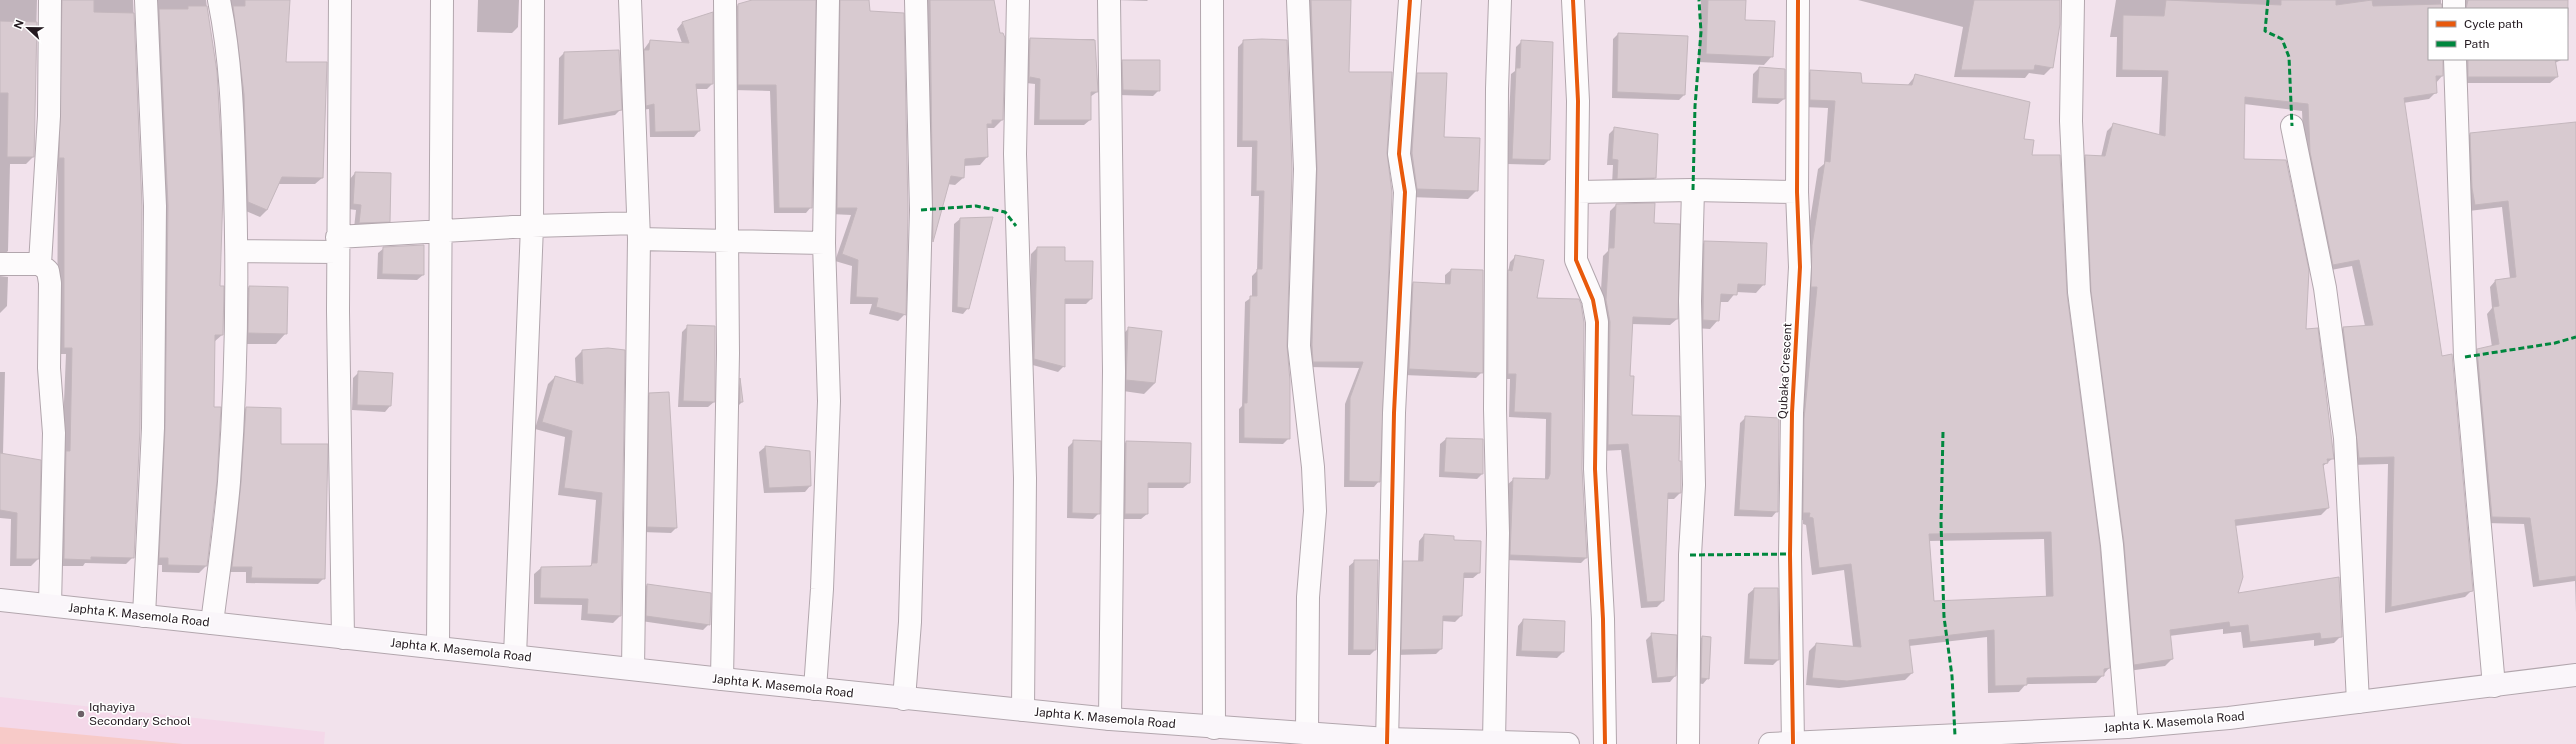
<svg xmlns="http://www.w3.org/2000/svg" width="2576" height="744" font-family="'Public Sans',sans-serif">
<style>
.built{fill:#f4d8e9}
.garden{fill:#f7cac8}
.shadow{fill:#0003;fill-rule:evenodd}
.building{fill:#d8cad0;stroke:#c4b7bd;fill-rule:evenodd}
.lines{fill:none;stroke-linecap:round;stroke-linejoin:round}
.minor-casing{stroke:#b2a6ad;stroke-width:24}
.secondary-casing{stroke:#b2a6ad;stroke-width:24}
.minor{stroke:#fdfbfc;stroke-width:22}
.secondary{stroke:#faf6fa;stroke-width:22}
.quiet{stroke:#00873e;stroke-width:3;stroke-dasharray:6 3;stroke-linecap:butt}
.cycleway-casing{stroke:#fff;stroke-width:6}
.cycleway{stroke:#e8590c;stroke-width:4}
.poi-dot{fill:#6c6067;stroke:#fff;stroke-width:1.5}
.labels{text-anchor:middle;stroke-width:3;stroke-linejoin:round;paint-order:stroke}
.street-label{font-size:12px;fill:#241a20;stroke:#fff}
.poi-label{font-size:12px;fill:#241a20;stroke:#fff;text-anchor:start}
</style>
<rect width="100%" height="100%" fill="#f2e2ec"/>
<path class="built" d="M0,697L325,732L324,744H0Z"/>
<path class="garden" d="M0,727L183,744H0Z"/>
<path class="shadow" d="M0,0H37L33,157L26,164H10L8,251L0,258Z
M62,0H133L142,206L133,557L126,564L85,563L83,566H57L66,354H57L58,164H53L56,6Z
M148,0H206L218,96L219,287H223L222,335L214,342L206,566L199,573L162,572V565H153Z
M222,0H289L285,62L322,178L315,184H278L267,210L260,217L241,209Z
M478,0H519L518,27L512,33L477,32Z
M755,0H814L811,207L806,213H774L770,91L733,90L732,11L738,5Z
M830,0H868L905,314L898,321L869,314L872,304H850L852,266L835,261L851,215L831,214Z
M922,0H993L999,34L1004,38L1002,120L994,128H986L987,157L980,165L963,166V178L955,185L947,184L932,242L925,248Z
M1114,0H1148L1147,1Z
M1302,0H1350L1348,73L1386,153L1379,481L1374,487H1344L1345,404L1359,368L1308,367Z
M1701,0H1745L1744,21L1772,56L1764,65L1698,62Z
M1858,0H2059L2052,67L2044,75L2029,73L2025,78L1954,77L1963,27Z
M2116,0H2441V9H2429V59H2443L2442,76L2436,83V92L2429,99L2403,103L2472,590L2465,597L2385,613L2388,464L2352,465L2336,334L2343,328L2365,326L2352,266L2326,271L2304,159L2302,111L2244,104L2243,160L2305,330L2332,459L2323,466L2328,508L2321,515L2235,526L2237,594L2341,636L2334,643L2314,646V640L2243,648L2241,632L2223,634V629L2169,636L2172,659L2165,666L2128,671L2085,298L2079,163L2086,156L2101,157L2107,131L2114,124L2159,136L2162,77H2116L2117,37H2110Z
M2457,0H2567V9H2459Z
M682,23L712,84L707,89H696L699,131L694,137H650L649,109L641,110L639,56L650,41L682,43L677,29Z
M1618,34L1684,95L1679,100L1612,98L1613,39Z
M1030,39H1094L1097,92L1090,97V120L1084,125H1034L1035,84L1026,83L1025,45Z
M1244,41L1286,346L1289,438L1283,444L1239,443V409L1242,406L1245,302L1252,297V276L1257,271L1259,196H1251L1252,147H1237L1238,47Z
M1522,41L1549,160L1544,165L1507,164L1511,74L1515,71L1516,47Z
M564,53L621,109L615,115L558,125L559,58Z
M2459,59H2563L2555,63L2557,77L2550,83H2462Z
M1123,61L1159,90L1153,96L1118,95L1117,66Z
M1759,68L1784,70V99L1778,104L1752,103L1753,74Z
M1811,71L1861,84L1907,86L1916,75L2023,140L2031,156L2066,294L2109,668L2096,683L2026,684L2019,692L1988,693L1987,637L1909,646L1912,673L1905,680L1839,688L1806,685L1809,651L1816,644L1853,647L1844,570L1812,575L1806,525L1803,524V520H1796L1798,426L1810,294L1805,293V253L1818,169L1824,164L1828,108L1803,107V78ZM2044,539L2046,597L1933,602L1929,541Z
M1418,74L1443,138L1477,190L1468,199L1409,197V82Z
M2576,123V613L2575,581L2533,587L2524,524L2486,523L2471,356L2478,350L2492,347L2487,314L2492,308L2490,287L2496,280L2510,278L2502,207L2469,211L2464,140L2470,134Z
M1615,128L1655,178L1649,183L1612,184L1613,165H1607L1609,134Z
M355,173L389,221L383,227L354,228L356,210L348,209L350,179Z
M1616,205L1653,224L1677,319L1670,325L1631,324L1629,377L1631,416L1678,462L1680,493L1674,499H1667L1663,601L1657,607L1641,608L1621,450L1602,451L1600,307L1603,256L1608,251L1610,211Z
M960,219L968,308L963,314L952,312L954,224Z
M1705,242L1764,284L1756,293L1736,292L1728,302H1720L1718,320L1710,329L1695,328L1696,250Z
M384,248L423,275L417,280L377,279L378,253Z
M1037,248H1064V262L1091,299L1086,304H1064V366L1058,372L1029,364L1031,254Z
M1516,256L1536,299L1582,469L1586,558L1581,563L1505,560L1508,484L1514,479L1545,480L1546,419L1509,417L1510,379H1503V277L1508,272L1510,262Z
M1451,270L1482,372L1476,378L1404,375L1408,288L1413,283L1445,285V275Z
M0,276L8,277L7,306L0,313Z
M249,287L286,333L276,344H238V298Z
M688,326L714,402L708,407H678L682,332Z
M1129,328L1161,331L1155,383L1144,394L1116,390L1118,339Z
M582,351L620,616L613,623L581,620L582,605L534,604V574L541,568L588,567L591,565L596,500L558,495L565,437L535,429L548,384L555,377L576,383L575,358Z
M0,372H5L3,454L38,559L31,566H10L11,519L0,518Z
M359,372L392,373L390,406L385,412L352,410L353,378Z
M739,381L742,402L737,407L735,385Z
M650,394L676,528L671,533L642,532L644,400Z
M246,408L280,445L324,578L318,584L246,583V572H227L241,414Z
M1746,417L1777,511L1772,517L1734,516L1740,423Z
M1446,439L1482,474L1477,479L1439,477L1440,444Z
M1074,441L1099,513L1093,519L1067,518L1068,447Z
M1126,442L1189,483L1183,488H1147V514L1141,519H1120L1121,448Z
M765,447L809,452L810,486L805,492L764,493L759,452Z
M1424,535L1452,541L1479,573L1473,578H1463L1461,616L1455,622L1442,621L1441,649L1436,654L1396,655L1398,567L1404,562H1418L1419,541Z
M1355,561L1375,650L1370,655H1348L1349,566Z
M647,585L709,624L703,630L641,621L642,591Z
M1754,589L1778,660L1773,665L1744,664L1748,594Z
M1523,620L1564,622L1563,652L1557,658L1516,656L1518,626Z
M1652,634L1675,676L1670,682L1652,683L1646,640Z
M1702,637L1708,678L1703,684L1696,683L1697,643Z"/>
<path class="building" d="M62,0H94V12L134,13L142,206L140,428L134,558L91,557V560L64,559L66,451H70L72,348H64V158H59Z
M245,0H290L286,62H327L323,178L282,177L267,210L248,202L244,94L233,6H245Z
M752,0H816L812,208H779L776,85H738V4Z
M840,0H869L870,11L904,13L908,210L906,315L876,307L878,298L856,297L858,260L842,254L857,208H837Z
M930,0H994L1000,33H1003L1005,38L1003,120H992V124H987L988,157L965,159L964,178L951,176L933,242Z
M1311,0H1351L1349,72H1392L1387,153L1392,193L1380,482L1349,481L1350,398L1363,362H1313L1312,345L1317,168Z
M1708,0H1746L1745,20L1775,21L1773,57L1706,54Z
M1974,0H2060V24L2053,68L2035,65L2034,70H1961Z
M2166,0L2281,5V0H2336V5L2372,0L2373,6L2442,4V9H2429V59H2443V76H2436L2437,93L2404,98L2442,356L2452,354L2473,591L2391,607L2394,457L2359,458L2343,327L2373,325L2359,260L2333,265L2310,152L2308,104L2245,97L2244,159L2286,160L2309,270L2306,329L2318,328L2334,459H2327L2328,463L2323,464L2329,508L2235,520L2243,577L2238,593L2339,577L2342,637L2321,639L2320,633L2250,642L2248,625L2230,627L2229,622L2170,630L2173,659L2134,665L2124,543L2091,291L2085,155L2105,156L2113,123L2165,136L2168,71L2122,70L2123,15L2164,16Z
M2468,0H2568L2567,56V9H2466Z
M188,6H207L217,72L221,143L223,192L220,286H224L223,335H215L214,407H221L217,481L207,566L168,565V558H159L165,429L168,206L159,9H188Z
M713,12V84H696L700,131L655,132L654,104L646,106L644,50H649L650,40L689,43L682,22Z
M0,21L37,22L34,157H7L8,93H0Z
M1618,33L1688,36L1685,95L1617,92Z
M1030,38L1095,40L1098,92H1091V120H1039L1040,79L1030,77L1029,81Z
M1262,39L1287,40L1292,169L1287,346L1290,381V439L1244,438V403H1247L1250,296H1257V269H1262L1264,191H1256L1257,141H1242L1243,40Z
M1521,40L1553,42L1550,160L1512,159L1516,68H1520Z
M619,50L622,110L563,120L564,52Z
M2468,59H2555L2558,77H2468Z
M1122,60H1160V91L1123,90Z
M1759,67L1785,69V99L1757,98Z
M1810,70L1861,73L1862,83L1912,85L1915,74L2030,102L2024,139L2034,140L2032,155H2060L2067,294L2100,546L2110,668L2104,669V676L2027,678V685L1995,686L1994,630L1909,640L1913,673L1847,681L1812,678L1816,643L1861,647L1851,564L1819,568L1813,518L1809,517L1810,513H1803L1804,419L1817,287H1811L1812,245L1825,161L1830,162L1835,101L1810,100ZM2051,532L2053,596L1934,601L1929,534Z
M1417,73H1447L1444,137L1480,138L1478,191L1417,189L1412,153Z
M2576,122V576L2539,581L2530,518L2492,517L2477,349L2499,344L2493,307L2499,306L2495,280L2516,277L2508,201L2475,205L2472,188L2470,133Z
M1614,127L1658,134L1656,178L1617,179L1618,160L1612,159Z
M355,172L391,173L390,222L359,223L361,205L353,204Z
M1655,203L1654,223L1680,224L1678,319L1633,317L1630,376H1634L1632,415L1680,416L1679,461H1681V493H1668L1664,601L1647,602L1628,444L1608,445L1610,322L1606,300L1609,248H1614L1616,204Z
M993,217L969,309L957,307L960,218Z
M1704,241L1767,243L1765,285L1738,284L1737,295L1721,294L1719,321L1703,320Z
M424,245V275L382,274L383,247Z
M1037,247H1065V261H1093L1092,299H1065V367L1034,359Z
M1515,255L1544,260L1537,298L1579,299L1581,304L1584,323L1582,469L1587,558L1510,555L1513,478L1548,479L1550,474L1551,413L1514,412L1516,374H1508V270L1512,271Z
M1451,269L1483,270V373L1409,369L1413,282L1450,284Z
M249,286L288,287L287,334L248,333Z
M687,325L715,326V402L683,401Z
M1128,327L1162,331L1155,383L1126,380Z
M608,348L625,350L621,616L587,614L588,599L540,598L541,567L591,566L592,563H597L602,493L564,488L572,431L542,422L555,376L583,384L582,350Z
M358,371L393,373L391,406L357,405Z
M740,378L743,402H740Z
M669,392L677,528L647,527L649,393Z
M246,407L281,408V444H328L325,579L251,578L252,567H232L241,483Z
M1745,416L1779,418L1778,512L1739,510Z
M1446,438L1483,439V474L1444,472Z
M1073,440L1101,441L1100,514L1072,513Z
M1126,441L1191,443L1190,483H1148V514H1125Z
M765,446L810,451L811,486L769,488Z
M0,453L41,460L39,559H16L17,513L0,510Z
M1424,534L1454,536V540L1481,541L1480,573H1464L1462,616H1443L1442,649L1401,650L1403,561H1423Z
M1354,560H1378L1376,650H1353Z
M647,584L711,593L710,625L646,616Z
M1754,588H1778L1779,660L1749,659Z
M1523,619L1565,621L1564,652L1521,651Z
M1651,633L1677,635L1676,676L1657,678Z
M1702,636L1711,637L1709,679L1701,678Z"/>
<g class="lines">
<g class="minor-casing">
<path id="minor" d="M340,0L338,311L343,638
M630,0L639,239L633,669
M1018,0L1015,154L1025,478L1023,710
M1109,0L1114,371L1110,719
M1212,0L1214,728
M1298,0L1305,169L1299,346L1313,467L1315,511L1308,597L1307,733
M1573,0L1578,101L1576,260L1593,300L1597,322L1595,469L1603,619L1605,744
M2073,0L2071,121L2079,292L2112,545L2127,727
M2454,9V0
M2455,59L2465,357L2494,686
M2292,126L2325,288L2345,438L2358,702
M1577,192L1693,190L1797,192
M337,237L532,226L638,223
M639,239L824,243
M237,251L337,252
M0,264H40L48,271L50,283L49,368L54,433L50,605
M40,264L49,116L50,0
M144,616L153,428L155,206L146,0
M212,623C218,576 225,529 229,482C236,385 238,288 235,190C233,126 232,63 219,0
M438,648L442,0
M515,656L532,226L533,0
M722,679L728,353L725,0
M815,689L822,589L829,401L824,243L828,0
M904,699L910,622L921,210L916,0
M1494,741L1498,533L1495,409L1497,89L1500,0
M1793,743L1790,554L1792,413L1800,267L1797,192L1798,0
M1387,744L1394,413L1405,192L1399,154L1410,0
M1688,744L1690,555L1694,485L1690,301L1693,190"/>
</g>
<g class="secondary-casing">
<path id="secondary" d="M0,600L722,679L1110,719L1387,739L1568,744
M1770,744L2127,727L2229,718L2576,675"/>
</g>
<use href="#minor" class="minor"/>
<use href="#secondary" class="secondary"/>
<path class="quiet" d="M2268,0L2265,31L2282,39L2289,57L2292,126
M1693,190L1695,106L1701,32L1699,0
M921,210L976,206L1005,212L1016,226
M2465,357L2555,343L2576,337
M1943,432L1941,523L1944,617L1952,676L1955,736
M1690,555L1790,554"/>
<g class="cycleway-casing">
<path id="cycleway" d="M1573,0L1578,101L1576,260L1593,300L1597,322L1595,469L1603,619L1605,744
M1793,743L1790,554L1792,413L1800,267L1797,192L1798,0
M1387,744L1394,413L1405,192L1399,154L1410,0"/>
</g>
<use href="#cycleway" class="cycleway"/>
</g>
<circle class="poi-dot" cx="81" cy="714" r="4"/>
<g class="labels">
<g class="street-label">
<text transform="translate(1785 371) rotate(-87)" y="4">Qubaka Crescent</text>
<text transform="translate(139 615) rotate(6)" y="4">Japhta K. Masemola Road</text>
<text transform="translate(461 650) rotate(6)" y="4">Japhta K. Masemola Road</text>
<text transform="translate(783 686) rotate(6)" y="4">Japhta K. Masemola Road</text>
<text transform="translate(1105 718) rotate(5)" y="4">Japhta K. Masemola Road</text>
<text transform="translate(2174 722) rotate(-5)" y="4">Japhta K. Masemola Road</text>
</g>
<g class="poi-label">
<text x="89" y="711">Iqhayiya<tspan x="89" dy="14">Secondary School</tspan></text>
</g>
</g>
<rect x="2428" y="8" width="140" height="52" fill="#ffffff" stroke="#a7a3a6"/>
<rect x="2436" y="21" width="20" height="6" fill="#e8590c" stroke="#a7a3a6"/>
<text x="2464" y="28" font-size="12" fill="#241a20">Cycle path</text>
<rect x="2436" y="41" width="20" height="6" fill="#00873e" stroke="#a7a3a6"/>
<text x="2464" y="48" font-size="12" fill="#241a20">Path</text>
<g transform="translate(28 28) rotate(292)" stroke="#ffffff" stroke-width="3" paint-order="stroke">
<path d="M0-3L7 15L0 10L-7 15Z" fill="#241a20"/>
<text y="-6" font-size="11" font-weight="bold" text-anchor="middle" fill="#241a20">N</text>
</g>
</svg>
